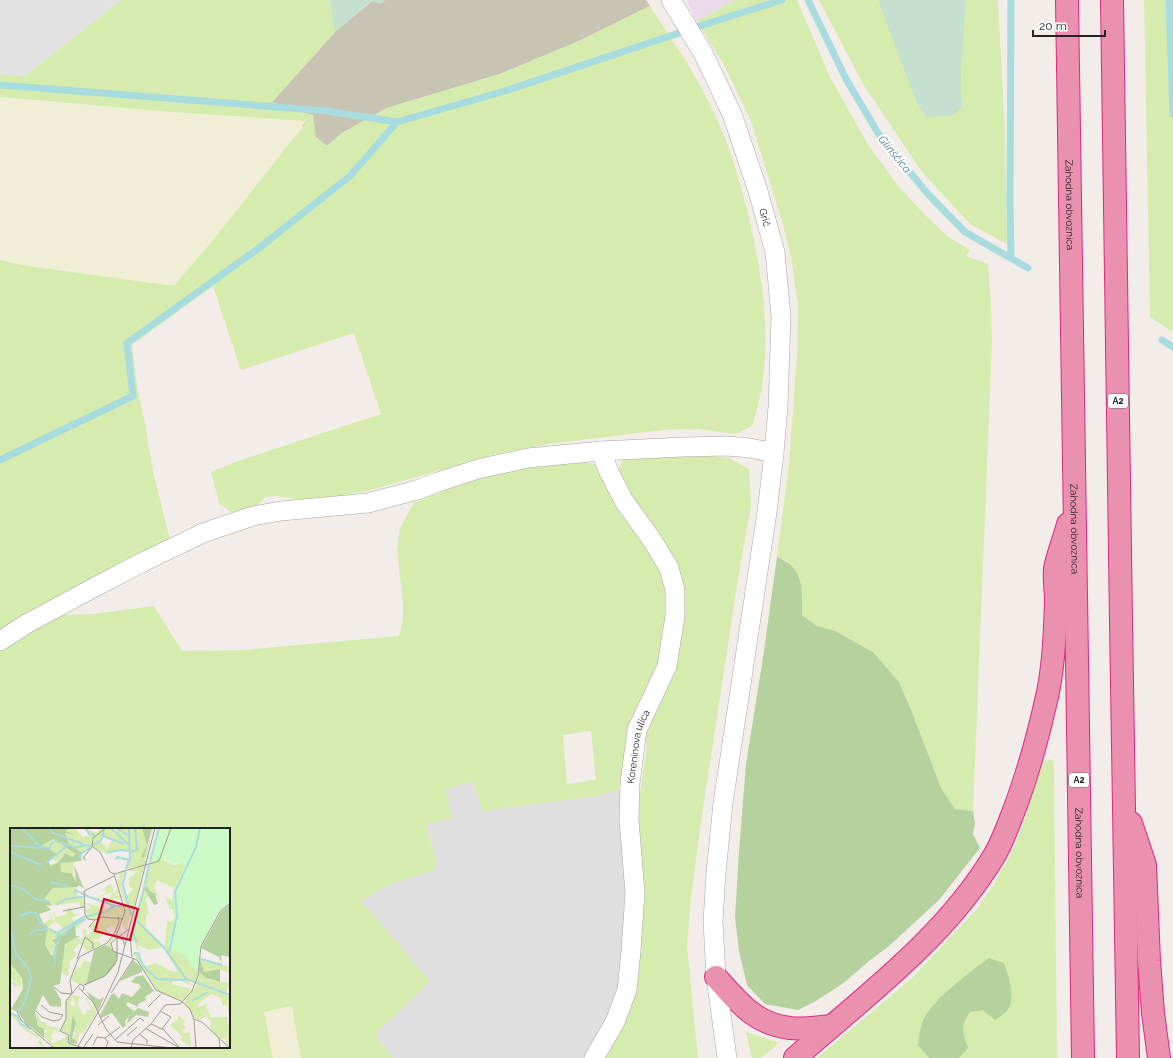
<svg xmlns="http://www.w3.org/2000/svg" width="1173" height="1058" font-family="Raleway,sans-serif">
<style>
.residential{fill:#e0dfdf}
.industrial{fill:#ebdaea}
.construction{fill:#c7c4b3}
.farmland{fill:#f0eed4}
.grass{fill:#d6ecaf;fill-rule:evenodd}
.forest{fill:#b5d19d}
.wetland{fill:#c5e0cf}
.parking{fill:#e2e2e2}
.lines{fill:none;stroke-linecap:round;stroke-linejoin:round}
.stream{stroke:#a9dcdf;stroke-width:7}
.minor-casing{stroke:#a6a6a6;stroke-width:20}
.motorway-casing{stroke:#de2883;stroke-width:24}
.minor{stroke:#fff;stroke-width:19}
.motorway{stroke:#e991af;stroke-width:22}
.labels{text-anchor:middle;stroke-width:4;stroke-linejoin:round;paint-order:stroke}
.shield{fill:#fff;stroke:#646464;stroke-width:1}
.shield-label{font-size:9px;font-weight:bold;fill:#222}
.street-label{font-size:10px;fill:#222;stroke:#fff}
.water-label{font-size:11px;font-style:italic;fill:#427d9c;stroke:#fff}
.inset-river{fill:none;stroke:#a9dcdf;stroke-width:2}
.inset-road{fill:none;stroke:#9f9c99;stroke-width:1}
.view{fill:#d30022;fill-opacity:0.15;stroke:#d30022;stroke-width:2}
.inset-edge{fill:none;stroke:#222;stroke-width:2}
</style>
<rect width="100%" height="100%" fill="#f2ede8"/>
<path class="residential" d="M472,781L483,811L597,796L618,790L640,788L635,824L634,994L608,1053L604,1058H393L375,1034L361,901L387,885L433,870L437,864L426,824L446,789Z"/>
<path class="industrial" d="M686,0H735L697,21Z"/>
<path class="construction" d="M385,0H646L650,6L579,41L500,74L387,108L342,133L327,146L272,102L335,32L372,1L381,3Z"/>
<path class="farmland" d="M0,97L55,103L307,120L218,234L174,286L27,266L0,260Z
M292,1006L301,1058H273L264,1012Z"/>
<path class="grass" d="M121,0H330L335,32L272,102L313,115L316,138L327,146L342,133L387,108L500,74L579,41L650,6C664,29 681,51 694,75C703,90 711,107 719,124C731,149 740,183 747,210C764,280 776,357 752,426L736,434L698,429L663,430L549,444L497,454L367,491L324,499H296L276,496L265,497L253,510L233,514L219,503L211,472L238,461L381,414L354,333L241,370L213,286L132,345L137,386L144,419L153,471L170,540L0,635V260L27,266L174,286L218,234L307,121L173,112L0,97V74L25,76Z
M735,0H797L830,77L867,143L899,187L923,213L947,236L970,250L966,256L988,264L991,304L992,343L973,811L955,809L941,788L912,712L899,682L873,652L835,631L817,626L802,615L788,561L777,557L789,464L797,355L798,305L791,258L782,221L751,121L723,63L697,21Z
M819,0H998L1005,130L1007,244L970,224L922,172L863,84Z
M1144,0H1173V332L1150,317Z
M702,455L729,458L749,469L751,506L738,579L700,829L691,898L687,946L698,1058H604L608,1053L634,994L635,824L647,747L646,732L654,710L677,664L685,618L681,586L625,489L619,470L624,456Z
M571,461L595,464L622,511L664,575L669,596L664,648L625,762L618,790L597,796L483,811L472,781L446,789L452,818L426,824L437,864L433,871L387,885L361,901L430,981L375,1034L393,1058H301L292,1006L264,1012L273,1058H0V652L15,639L61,615L92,614L154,606L182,651L244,650L399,636L403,619V603L397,550L400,528L414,503L466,479L514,465ZM591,731L596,780L567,784L563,735ZM11,829H229V1047H11Z
M1050,759L1053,761L1054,768L1057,1058H817L912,978L977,909L993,886L1015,846L1024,821L1042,763Z
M746,1032L779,1043L761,1058H752Z"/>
<path class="forest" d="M777,557C805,568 802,590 802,615L817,626L835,631L873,652L899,682L912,712L941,788L955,809L973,811L975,823L973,834L980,848L939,900L889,946L869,961L845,982L816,1001L798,1010L765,1004L747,985L739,951L735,917L739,852L746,764L763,658Z
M989,958L1004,963C1009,976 1017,1001 1006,1012C1003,1015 999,1017 995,1020L983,1010L970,1012C960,1026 963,1032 968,1048L959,1058H929L918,1045C919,1038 920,1030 922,1023C930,1001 970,972 989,958Z"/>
<path class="wetland" d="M330,0H385L381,4L371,1L335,32Z
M878,0H966L961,75L962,107L954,115L929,118L918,106Z"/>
<path class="parking" d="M0,0H121L25,76L0,74Z"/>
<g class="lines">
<path class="stream" d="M808,0L846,79L878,133L927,193L965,232L1028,268
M1169,0L1173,114
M0,85L327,111L397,122
M1011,258L1010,201L1011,0
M1162,340L1173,347
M0,460L133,396L127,343L259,248L350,176L397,122L505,91L703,25L782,0"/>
<g class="minor-casing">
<g id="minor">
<path id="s1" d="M671,0L703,53L732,114L758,191L775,252L781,316L778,407L774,453L767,512L723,803L716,873L713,921L716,977L727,1058"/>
<path d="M0,641L28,623L95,587L141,563L203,533L253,516L281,511L368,503L417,490L438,482L478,469L528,458L601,451L683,447L727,446L750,448L774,453"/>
<path id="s2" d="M594,1058L615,1022L627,990L631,951L635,893L629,820L630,783L637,730L667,666L675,616V590L669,568L652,540L624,501L609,472L601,451"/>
</g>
</g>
<g class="motorway-casing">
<g id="motorway">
<path id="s3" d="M1067,0L1083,1058"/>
<path d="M1112,0L1121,621L1128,1058"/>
<path d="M1131,823L1145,865L1149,961L1153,1013L1159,1058"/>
<path d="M716,977C738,1002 755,1024 790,1028C803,1030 818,1027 831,1026"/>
<path d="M795,1058C865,996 945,938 994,856C1002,843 1007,828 1013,813C1028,774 1039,733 1048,692C1054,662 1055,631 1056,601C1056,591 1054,580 1055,569C1057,556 1065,537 1068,524"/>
</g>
</g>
<use href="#minor" class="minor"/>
<use href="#motorway" class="motorway"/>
</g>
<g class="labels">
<g class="shield">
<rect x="1108" y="394" width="20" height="14" rx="3"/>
<rect x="1069" y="773" width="20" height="14" rx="3"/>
</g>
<g class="shield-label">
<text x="1118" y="404">A2</text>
<text x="1079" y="783">A2</text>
</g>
<g class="street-label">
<text dy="4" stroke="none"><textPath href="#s3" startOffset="205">Zahodna obvoznica</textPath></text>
<text dy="4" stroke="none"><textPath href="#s1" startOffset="238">Grič</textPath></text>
<text dy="4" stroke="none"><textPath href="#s3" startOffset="529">Zahodna obvoznica</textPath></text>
<text dy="4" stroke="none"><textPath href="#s2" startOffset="321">Koreninova ulica</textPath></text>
<text dy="4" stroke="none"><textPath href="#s3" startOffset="853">Zahodna obvoznica</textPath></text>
</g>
<g class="water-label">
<text transform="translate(895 154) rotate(51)" y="4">Glinščica</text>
</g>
</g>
<g transform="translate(10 828)">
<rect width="220" height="220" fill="#f2ede8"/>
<path d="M64,0L73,9L80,8L73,0L87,5L91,0H101L105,5L107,2L105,0H118L119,9V0H132L137,17L131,30H134L143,0L135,37L116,41L112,53L116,72V69L123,61L119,58V50L128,43H118L134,38L122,87L117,75L121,87L116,103L112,94L116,77L107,53L109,52V45L106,46L107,51L105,46L115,42L118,32L105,31L108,29L119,32L120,23L110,22L95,25L83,19L72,25L59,16L56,8L55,5H63L55,2ZM92,8L103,12L96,22L95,17L90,15ZM188,0H197L167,121L174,125L188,145L185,155L177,153L184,158L173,172L148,164L123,125H129L131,133L137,138L146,135L159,142L168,144L153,119L139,122L128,117V124L125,114L120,111L126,92L128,93L125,90L138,37L150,32L155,34L154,32L163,37L170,36L180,23ZM147,52L164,60L162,72L155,69L160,81H163L164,88L163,93H157L155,118L136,100V87L139,86L136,71L140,67L135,59V57L149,70L144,59ZM163,153H171L183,158L181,161L162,156ZM44,11L66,26L62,29L54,25L49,34L45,37L41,38L37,36V33L41,37L48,34L43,31L47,26L32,17L33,14ZM64,33L63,46L66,54L61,45L51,44L50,34ZM101,56L104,63L88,70L94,74L99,71L102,65L109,62L108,66L101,70L110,67L111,70L104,71L101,77H113L114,81L113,90L107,89L112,91L106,109L100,114L102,123L96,117L105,106L106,100L101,98L97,101V106L94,103L90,110L81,113L90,114L91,117L86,119L77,124L70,115L63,123L67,126L60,134L58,148L53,146L51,137L54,138L51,137L56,114L69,110L74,112L73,101L77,102L76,107L80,106L82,102L80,98L87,94V91L77,90L66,101L65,97L54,106H48L47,110L43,111V115L48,118L45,128H43L35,116L37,99L33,95L41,91L39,83L43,92L45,91L43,81L46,89L56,87L58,80H62L63,86H70L62,90L64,94L75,88L74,85L76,89L79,87L75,83L81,79L74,75V79H70V74L42,78L34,71L43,60L66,59V66L73,69V74L97,81L101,77L73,67L75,62L78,68L85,70L96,65L94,60L92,62L93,65L91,62L92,61ZM45,94L53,100L47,105L38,99ZM190,131L220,139V145L210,141L194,144ZM74,133L80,134V145L76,157L69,156L60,152L67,138L70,140ZM0,135L11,149V158L7,159L8,156L5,159L0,153L7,155L0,150ZM189,143L199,152L220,155L216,165L220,167V188L216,176L213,178L210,170L201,166L187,177L190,179L198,175L196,179L201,189H218L220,219L216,214L218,209L210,212L200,200L201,194L199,191L196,193L198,190L196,188L190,192L184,189L174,174L186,158ZM61,167L63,173L59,174L61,178L66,177L62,167L70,168L68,177L73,187L77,185L76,182H82L75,169L87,184L73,206L70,205L67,213L62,211L65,207L66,196L63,186L60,206L51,203L55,193L56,175ZM26,184L31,193L43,197L35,195L36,197L50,201L49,204L43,201L44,206L48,203L46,206H42L41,204L42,215L55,210L56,206L59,209L57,216L65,217L64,220H44L35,209L33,204L37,205V202H31L28,198ZM0,186L6,188L10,196L26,206L30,210L33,217L37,220H32L28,214L25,220L30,211L13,201ZM168,187L175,193L173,196L176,200L173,201L174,205L180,204L181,218L170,212L173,209L160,197L168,191Z" fill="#d6ecaf" fill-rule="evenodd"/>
<path d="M0,0H61L55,3L65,6L55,5L59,16L72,25L71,33L50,35L51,44L61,45L66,54L64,37L74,61L69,57L67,59L43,60L34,71L40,75L41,78L36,77L41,82L29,86L33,95L38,99L35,116L41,127L45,128L47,118L42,112L47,110V106H54L65,97L66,108H70L55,116L50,156L43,158L51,172V179L40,178L33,167L25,184L28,198L34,201V210L20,198L14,196H16L8,184L1,181L13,161L12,150L0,135ZM44,11L66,26L62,29L55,25L49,34L41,38L37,33L47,26L32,17ZM132,0H142L134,30L131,29L137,17ZM136,57L139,62L145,66L148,76L144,77L135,62ZM220,76V129L211,127L212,136L209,129L191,120L211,84ZM96,117L108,126L106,136L98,146L76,157L84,122ZM190,131L194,144L210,141V154L196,150L189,143ZM123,132L131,139L132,144L110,153ZM133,147L144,163L135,169L136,172L128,176V179L118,174L116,177L124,183L115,193L116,197L113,200L102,185L91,190L90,187L101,167L104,165L109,171L112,165L122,169L131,159L129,156L121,154L125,149ZM76,163L89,172L94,169L88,183ZM128,180L139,184L138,189L126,187L117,196L119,188ZM63,186L66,196L62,210L67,213V216L59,215Z" fill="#b5d19d" fill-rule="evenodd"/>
<path d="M150,0H220V75L210,84L190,118L188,145L175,128L158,119L165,90L163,65L175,37L167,34L163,36L158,32L141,35Z" fill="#cbfac7"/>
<path class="inset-river" d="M12,0L27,16L35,20L40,21V17L46,13L58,17M39,0L43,5L73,16M76,0L79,6L85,7M101,0L119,17M106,0L118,7M93,8L114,16M83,17L91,13L94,2M0,18L34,20M0,24L31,37M120,24L127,22L125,0M96,25L110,22L120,23M68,28L70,29L72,25L80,20M105,31L108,29L119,32M140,34L149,0M36,35L58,17L66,20L74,17L81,18M116,41L120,30L119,0M116,44L113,56L121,87M40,54L58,58M0,57L11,60L26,71L40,74M135,57L139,37M65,66L66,62L73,66M74,67L105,78M46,77L56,71L73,69M10,88L19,84L26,85L31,96L37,100M77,88L95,84L105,78H117M126,90L135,58M125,91L155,121L176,151L220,167M126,91L123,104L127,115M0,96L6,126L19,141L21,151L15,174L8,184M39,101L47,105L75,88M20,107L23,103L38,101M49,109V106L53,107L63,97L76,91M124,125H128L133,138L147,151L175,152M159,125L167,88L165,64L186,19L190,0M191,131L212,137M45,135L44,126L49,110M182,173L198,164M0,185L7,188L11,196L21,201"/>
<path class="inset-road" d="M96,0L83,10L82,18L90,24L100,44L104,46M76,32L73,30L82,19M104,46L149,33L161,0M53,83L74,79M85,92L78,91L75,86L74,63L104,48M79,99L85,92L92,89L113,91M120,109L122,129M107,110L101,115L103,123L127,132L146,162L171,173L180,181L184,192L186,220M107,110L119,101M107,110L113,112L115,118M67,131L75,109L83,115V121M60,152L69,129L97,115L104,106L109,94L108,89M60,152L62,166M74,157L95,148L107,132V106L115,83L104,46M44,159L51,165L62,166M69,160L83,174L96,201L107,214L162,220M73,163L74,158L70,156L56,173V191L50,203L59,207L58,215L73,220M101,165L124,130M31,177L39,184L53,187M138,179L151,166M7,183L11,192L44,220M26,183L32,189L43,193L49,192L53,187M150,183L161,189L152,201M184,191L192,194L209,210L210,220M141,196L154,202L169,219M88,197L99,188M135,200L168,219M129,206L137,212V216M117,208L127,199M105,212L130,190L134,193M211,212L220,220M83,217L87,209L95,210M67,220L93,176L108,144L145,0M73,220L83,206M96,220L98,214L95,210L110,199M121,220L123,212L141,196L155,177L170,176L182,163L188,148L191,118L210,84L220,75"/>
<path class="view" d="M94,71L128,81L120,112L85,103Z"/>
<rect width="220" height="220" class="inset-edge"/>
</g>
<path d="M1033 30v6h72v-6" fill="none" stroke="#222222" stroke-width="2"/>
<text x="1039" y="30" font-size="12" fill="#222222" stroke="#ffffff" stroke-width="3" paint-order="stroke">20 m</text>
</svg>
